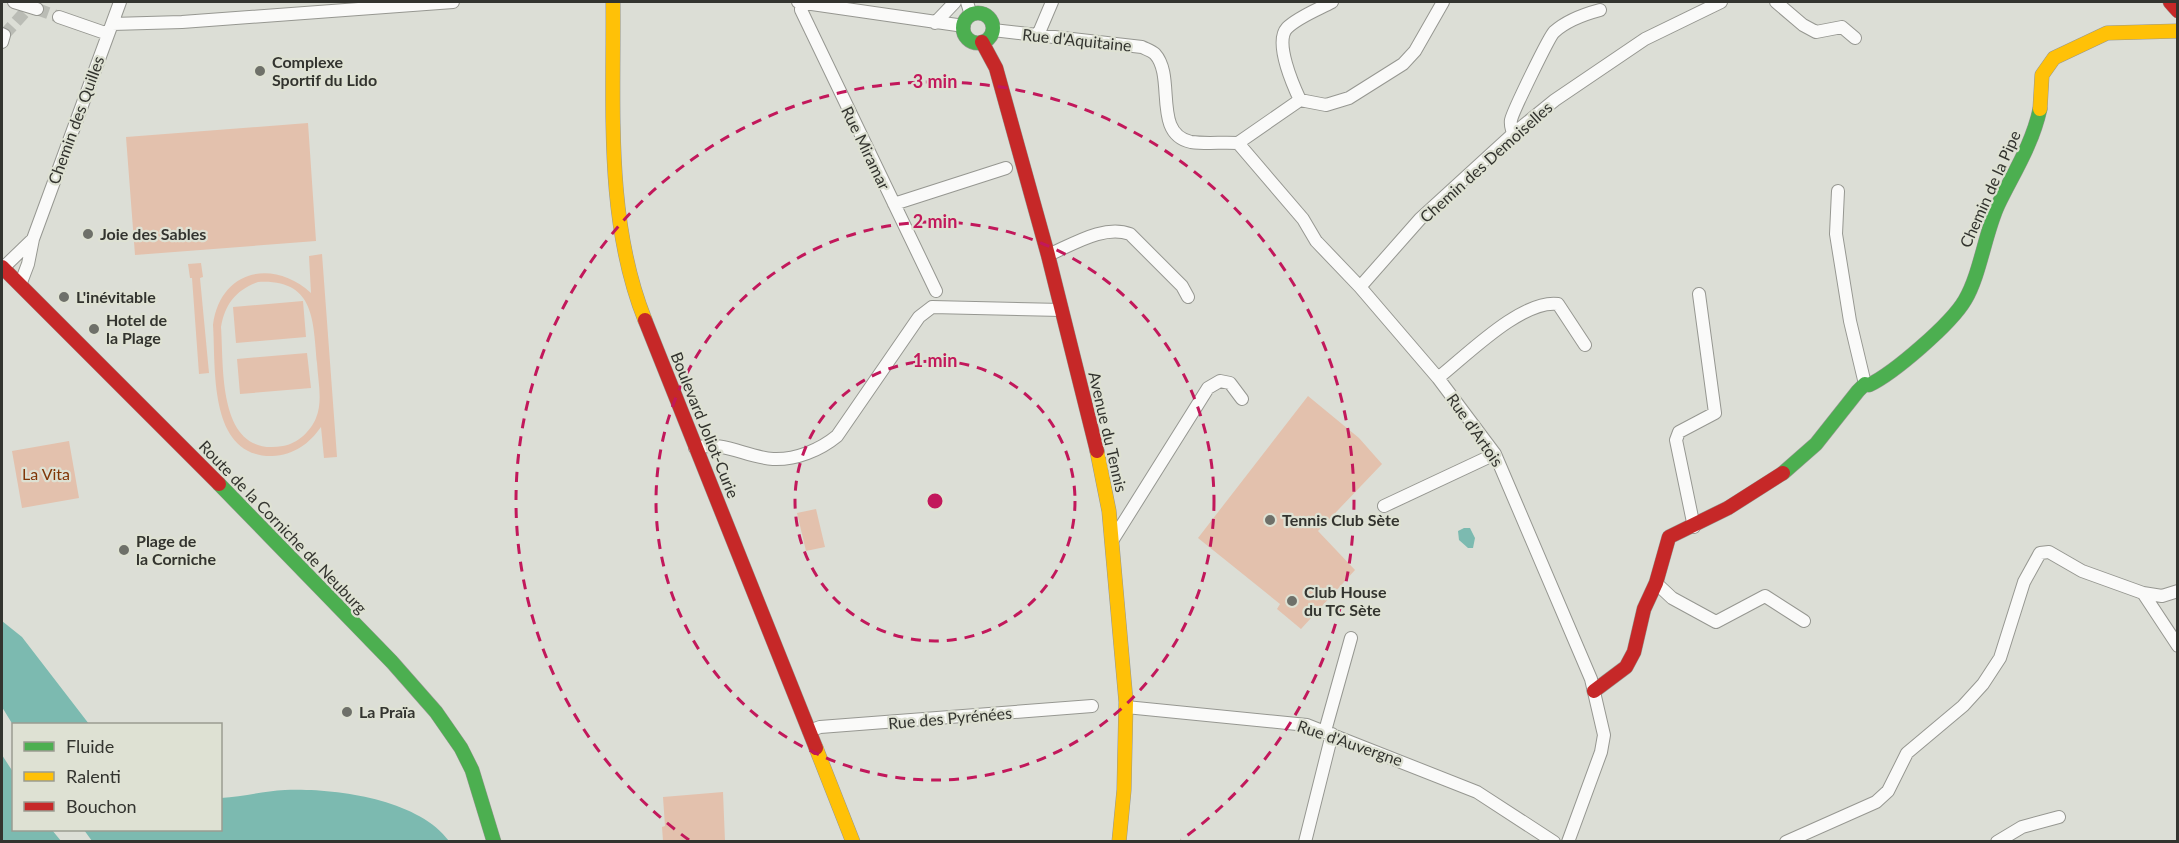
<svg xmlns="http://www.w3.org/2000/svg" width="2179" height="843" font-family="Lato,sans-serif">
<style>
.green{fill:#e3c1ad;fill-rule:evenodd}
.water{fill:#7cbab0}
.pier{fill:#dcded6}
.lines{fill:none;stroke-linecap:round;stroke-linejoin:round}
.street-tunnel{stroke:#babcb5;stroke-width:12;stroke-dasharray:12 6;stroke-linecap:butt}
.street-casing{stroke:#969791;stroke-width:14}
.fast-casing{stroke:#969791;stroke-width:15}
.slow-casing{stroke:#969791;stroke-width:15}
.jam-casing{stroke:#969791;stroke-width:15}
.street{stroke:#fafaf9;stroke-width:12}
.fast{stroke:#4caf50;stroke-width:14}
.slow{stroke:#ffc107;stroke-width:14}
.jam{stroke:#c62828;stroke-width:14}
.ring{fill:none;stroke:#c2185b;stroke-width:3;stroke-dasharray:10 8}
.poi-dot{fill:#6e7069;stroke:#dee1d3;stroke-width:2}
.labels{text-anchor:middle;stroke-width:4.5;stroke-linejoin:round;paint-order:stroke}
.street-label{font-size:16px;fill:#33342f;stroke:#dee1d3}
.poi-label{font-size:16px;font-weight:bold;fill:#33342f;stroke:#dee1d3;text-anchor:start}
.park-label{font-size:16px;fill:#803607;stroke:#dee1d3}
.centre{fill:#c2185b;stroke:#dee1d3;stroke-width:3}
.ring-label{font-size:18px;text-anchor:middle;font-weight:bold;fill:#c2185b;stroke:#dee1d3;stroke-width:4.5;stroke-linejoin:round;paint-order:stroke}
</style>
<rect width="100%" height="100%" fill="#dcded6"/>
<path class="green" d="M308,123L316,241L135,255L126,137Z
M322,254L337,457L324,458L321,427C309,444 294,455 272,456C208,457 216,368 213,325C220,270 273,258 311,293L309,256ZM258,282C315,279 313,320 317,363C318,381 323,401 316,418C311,431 297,444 283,446C217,458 224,368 221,327C225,304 236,290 258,282Z
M201,263L203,277L200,278L209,373L199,374L192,278H190L188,264Z
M303,301L306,337L236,343L233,307Z
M307,353L311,388L240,394L237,359Z
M1308,396L1359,438L1382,464L1318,531L1355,570L1301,629L1277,609L1280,604L1198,538Z
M69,441L79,498L22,508L12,451Z
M816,509L825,547L806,551L797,513Z
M723,792L725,841H663L662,827L665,826L663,797Z"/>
<path class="water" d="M1464,528H1470L1475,538L1473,548H1468L1459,540L1458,531Z
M2,621L22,637L89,724H14V830H220L221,798C242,797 264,791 285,790C335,788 418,799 449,841H2Z"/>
<path class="pier" d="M2,707L13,725V772L2,755Z
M52,830H84L92,841H61Z"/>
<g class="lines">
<path class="street-tunnel" d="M37,9L59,17
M4,35L24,13"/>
<g class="street-casing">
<path id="street" d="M14,2L37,9
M798,2L964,26
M967,2L971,15
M1776,2L1803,25L1816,32L1842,27L1855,38
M801,3V10L936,291
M59,17L108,34
M935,23L955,2
M112,24L182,22L453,2
M993,30L1142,47C1146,49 1152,51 1155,54C1176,77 1152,134 1191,142C1206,144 1223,142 1238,143
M2,34L4,35L2,42
M1038,35L1052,2
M1300,100C1293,85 1274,42 1287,28C1298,17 1319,9 1332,2
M1513,134C1512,129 1510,125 1511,120C1513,111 1549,37 1554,32C1566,21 1585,14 1600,10
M1238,143L1303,219L1316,241L1360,287L1438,378L1495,454L1591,679L1604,735L1601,752L1568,842
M1238,143L1300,100L1326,105L1349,98L1403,64L1415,51L1443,2
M1838,191L1836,234L1850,321L1865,384
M894,204L1006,168
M33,239L120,2
M1048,255C1072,245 1104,224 1130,234L1182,286L1188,297
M3,268L33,239L28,264L20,285
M1360,287L1420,219L1513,134L1555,100L1645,39L1721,2
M1438,378C1466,356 1522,299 1558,304L1585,345
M695,448C723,440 745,457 773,459C796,460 820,450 837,436L919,317L932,307L1062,310
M1384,506L1495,454
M1694,527L1676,440L1679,432L1715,413L1699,294
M1112,541L1208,388L1220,381L1230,383L1242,399
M1656,583L1672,598L1716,622L1765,596L1804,621
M2143,593L2162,596L2178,591
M1126,707L1307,725L1477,792L1554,842
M809,731L820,727L1092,706
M1325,731L1351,638
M1305,842L1332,734
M1786,842L1876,802L1888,791L1907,753L1963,706L1983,684L2000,658L2024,582L2040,553L2049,552L2082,571L2143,593L2178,646
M1997,842L2022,827L2059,817"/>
</g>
<g class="fast-casing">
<path id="fast" d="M963 28a15 15 0 1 1 30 0a15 15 0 1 1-30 0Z
M1783,473L1816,444L1858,391L1865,384L1869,385C1894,373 1951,324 1965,300C1980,275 1985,233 1998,205C2014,172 2032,145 2040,109
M219,484L392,662L436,712L461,748L472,770L494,842"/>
</g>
<g class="slow-casing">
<path id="slow" d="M613,2C614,108 605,220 645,320
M2040,109L2042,75L2054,58L2107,33L2178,31
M1097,451L1109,511L1126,702L1124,790L1119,842
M816,748L853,842"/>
</g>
<g class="jam-casing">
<path id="jam" d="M2170,2L2178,11
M982,42L996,68L1048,255L1097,451
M2,267L219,484
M645,320L816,748
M1594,691L1626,667L1634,652L1644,609L1656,583L1669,537L1728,508L1783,473"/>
</g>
<use href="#street" class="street"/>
<use href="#fast" class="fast"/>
<use href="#slow" class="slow"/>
<use href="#jam" class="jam"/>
</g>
<g class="ring">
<circle cx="935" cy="501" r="140"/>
<circle cx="935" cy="501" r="279"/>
<path d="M689 840A419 419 0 1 1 1181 840"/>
</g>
<g class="poi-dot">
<circle cx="260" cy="71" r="6"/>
<circle cx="88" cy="234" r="6"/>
<circle cx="64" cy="297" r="6"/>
<circle cx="94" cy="329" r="6"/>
<circle cx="1270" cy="520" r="6"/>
<circle cx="124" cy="550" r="6"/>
<circle cx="1292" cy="601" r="6"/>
<circle cx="347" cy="712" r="6"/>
</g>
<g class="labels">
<g class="street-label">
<text transform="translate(1077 40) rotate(6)" y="6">Rue d'Aquitaine</text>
<text transform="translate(76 120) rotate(-70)" y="6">Chemin des Quilles</text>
<text transform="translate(866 148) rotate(64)" y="6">Rue Miramar</text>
<text transform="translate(1486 162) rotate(-42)" y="6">Chemin des Demoiselles</text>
<text transform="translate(1990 189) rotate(-66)" y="6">Chemin de la Pipe</text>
<text transform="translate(705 425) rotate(68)" y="6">Boulevard Joliot-Curie</text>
<text transform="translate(1475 430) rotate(55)" y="6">Rue d'Artois</text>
<text transform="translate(1108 432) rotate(77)" y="6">Avenue du Tennis</text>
<text transform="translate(283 527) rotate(46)" y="6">Route de la Corniche de Neuburg</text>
<text transform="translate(950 718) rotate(-5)" y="6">Rue des Pyrénées</text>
<text transform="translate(1350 743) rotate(19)" y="6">Rue d'Auvergne</text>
</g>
<g class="poi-label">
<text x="272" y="68">Complexe<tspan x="272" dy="18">Sportif du Lido</tspan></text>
<text x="100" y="240">Joie des Sables</text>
<text x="76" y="303">L'inévitable</text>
<text x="106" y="326">Hotel de<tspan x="106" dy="18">la Plage</tspan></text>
<text x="1282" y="526">Tennis Club Sète</text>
<text x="136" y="547">Plage de<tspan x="136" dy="18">la Corniche</tspan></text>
<text x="1304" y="598">Club House<tspan x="1304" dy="18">du TC Sète</tspan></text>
<text x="359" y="718">La Praïa</text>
</g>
<g class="park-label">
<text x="46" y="480">La Vita</text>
</g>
</g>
<circle cx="935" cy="501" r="9" class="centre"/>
<g class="ring-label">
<text x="935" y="88">3 min</text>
<text x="935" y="228">2 min</text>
<text x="935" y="367">1 min</text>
</g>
<rect width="2179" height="843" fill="none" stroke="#33342f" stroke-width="6"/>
<rect x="12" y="723" width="210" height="108" fill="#dee1d3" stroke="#9a9c91" stroke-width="1.5"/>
<rect x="24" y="742" width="30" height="9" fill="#4caf50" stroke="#9a9c91" stroke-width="1.5"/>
<text x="66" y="753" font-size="18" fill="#33342f">Fluide</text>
<rect x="24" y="772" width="30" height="9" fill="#ffc107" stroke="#9a9c91" stroke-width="1.5"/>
<text x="66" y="783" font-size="18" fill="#33342f">Ralenti</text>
<rect x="24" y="802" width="30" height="9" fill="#c62828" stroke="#9a9c91" stroke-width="1.5"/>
<text x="66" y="813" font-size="18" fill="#33342f">Bouchon</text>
</svg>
